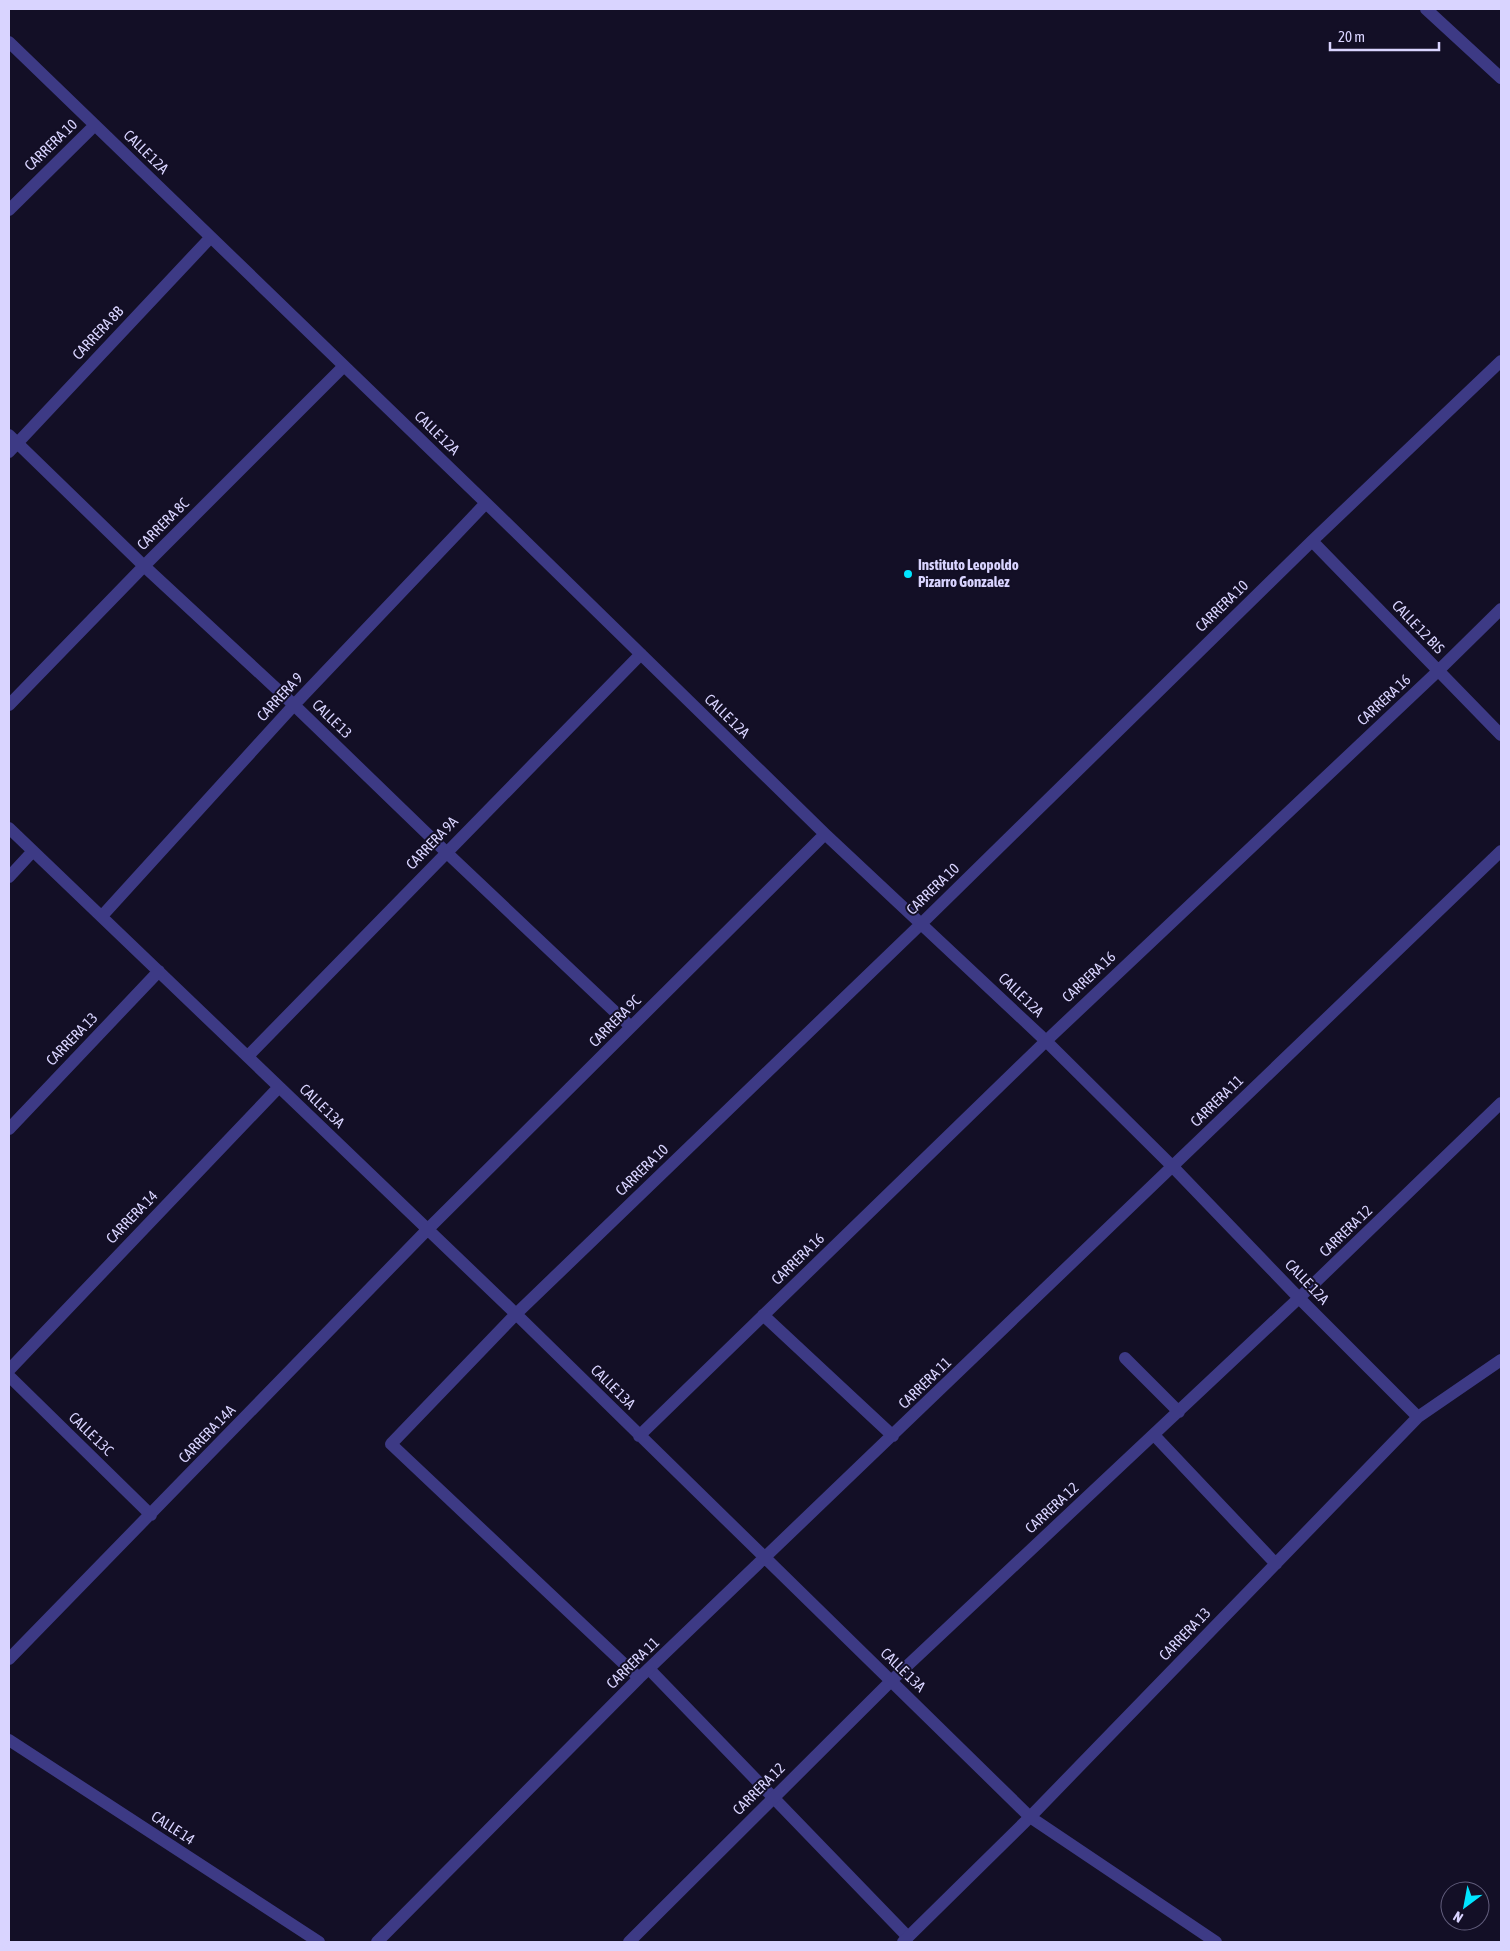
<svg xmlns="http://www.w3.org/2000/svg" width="1510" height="1951" font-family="'Asap Condensed',sans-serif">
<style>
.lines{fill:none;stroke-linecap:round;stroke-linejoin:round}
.pedestrian{stroke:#3d3a85;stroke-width:12}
.minor{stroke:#3d3a85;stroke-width:12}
.tertiary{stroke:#3d3a85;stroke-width:12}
.poi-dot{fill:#00e5ff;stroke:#130f26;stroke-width:2}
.labels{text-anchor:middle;stroke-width:4;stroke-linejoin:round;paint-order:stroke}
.street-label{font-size:15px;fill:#d9d4ff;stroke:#130f26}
.poi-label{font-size:15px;font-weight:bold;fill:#d9d4ff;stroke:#130f26;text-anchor:start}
</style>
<rect width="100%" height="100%" fill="#130f26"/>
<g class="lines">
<path class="pedestrian" d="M649,1669L908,1937"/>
<path class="minor" d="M1426,9L1501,78
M9,42L486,503L825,834L1046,1041L1173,1167L1299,1298L1418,1417
M9,210L95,125
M9,435L144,566L294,705L446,852L631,1027
M9,452L211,237
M1312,541L1501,735
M9,705L144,566L343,367
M9,828L516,1314L1030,1817L1216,1942
M9,877L33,851
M102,916L294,705L486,503
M248,1056L641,654
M9,1129L159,971
M763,1315L893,1436
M1125,1358L1179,1412
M9,1370L279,1087
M9,1376L151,1515
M1154,1435L1276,1564
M639,1436L1046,1041L1438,671L1501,609
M9,1659L427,1230L825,834
M639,1678L391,1444L516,1314L922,923L1312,541L1501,361
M377,1942L639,1678L1501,851
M629,1942L891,1681L1299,1298L1501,1103
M903,1942L1030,1817L1418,1417L1501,1360"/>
<path class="tertiary" d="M9,1740L319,1942"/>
</g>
<circle class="poi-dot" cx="908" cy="574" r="5"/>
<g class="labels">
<g class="street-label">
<text transform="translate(51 145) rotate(-44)" y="5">CARRERA 10</text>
<text transform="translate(146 152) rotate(44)" y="5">CALLE 12A</text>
<text transform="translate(98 333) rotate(-47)" y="5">CARRERA 8B</text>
<text transform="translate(437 433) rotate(44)" y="5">CALLE 12A</text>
<text transform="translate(163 524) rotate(-45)" y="5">CARRERA 8C</text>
<text transform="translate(1222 606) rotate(-44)" y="5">CARRERA 10</text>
<text transform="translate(1418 627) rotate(46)" y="5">CALLE 12 BIS</text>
<text transform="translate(280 697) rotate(-47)" y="5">CARRERA 9</text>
<text transform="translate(1384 700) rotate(-43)" y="5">CARRERA 16</text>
<text transform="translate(727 716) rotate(44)" y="5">CALLE 12A</text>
<text transform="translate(332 719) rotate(44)" y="5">CALLE 13</text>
<text transform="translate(432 843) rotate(-46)" y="5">CARRERA 9A</text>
<text transform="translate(933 889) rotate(-44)" y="5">CARRERA 10</text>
<text transform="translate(1089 977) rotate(-43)" y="5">CARRERA 16</text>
<text transform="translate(1021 995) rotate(44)" y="5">CALLE 12A</text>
<text transform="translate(615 1021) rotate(-45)" y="5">CARRERA 9C</text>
<text transform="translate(72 1039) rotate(-46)" y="5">CARRERA 13</text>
<text transform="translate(1217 1101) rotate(-44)" y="5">CARRERA 11</text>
<text transform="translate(322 1106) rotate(44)" y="5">CALLE 13A</text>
<text transform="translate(642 1170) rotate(-44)" y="5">CARRERA 10</text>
<text transform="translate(132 1217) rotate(-46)" y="5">CARRERA 14</text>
<text transform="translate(1346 1231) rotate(-44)" y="5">CARRERA 12</text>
<text transform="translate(798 1259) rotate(-44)" y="5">CARRERA 16</text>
<text transform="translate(1307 1282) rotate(46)" y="5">CALLE 12A</text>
<text transform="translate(925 1383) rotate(-44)" y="5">CARRERA 11</text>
<text transform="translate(613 1387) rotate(45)" y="5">CALLE 13A</text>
<text transform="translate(91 1434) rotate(44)" y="5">CALLE 13C</text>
<text transform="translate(207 1434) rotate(-46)" y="5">CARRERA 14A</text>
<text transform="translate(1052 1508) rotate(-43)" y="5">CARRERA 12</text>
<text transform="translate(1185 1634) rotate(-46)" y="5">CARRERA 13</text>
<text transform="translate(633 1663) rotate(-44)" y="5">CARRERA 11</text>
<text transform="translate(903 1670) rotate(44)" y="5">CALLE 13A</text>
<text transform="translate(759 1789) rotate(-45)" y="5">CARRERA 12</text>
<text transform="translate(173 1828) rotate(33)" y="5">CALLE 14</text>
</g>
<g class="poi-label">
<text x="918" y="570">Instituto Leopoldo<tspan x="918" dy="17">Pizarro Gonzalez</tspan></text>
</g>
</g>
<rect width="1510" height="1951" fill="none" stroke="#d9d4ff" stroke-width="20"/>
<g transform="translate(1465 1906) rotate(212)"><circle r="24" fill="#130f26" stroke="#625e7d"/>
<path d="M0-4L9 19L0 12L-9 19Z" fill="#00e5ff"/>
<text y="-8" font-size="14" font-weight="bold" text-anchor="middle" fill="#d9d4ff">N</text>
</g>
<path d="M1330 42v8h109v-8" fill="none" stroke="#d9d4ff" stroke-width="2.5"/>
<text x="1338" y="42" font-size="15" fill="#d9d4ff" stroke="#130f26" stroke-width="4" paint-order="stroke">20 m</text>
</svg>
